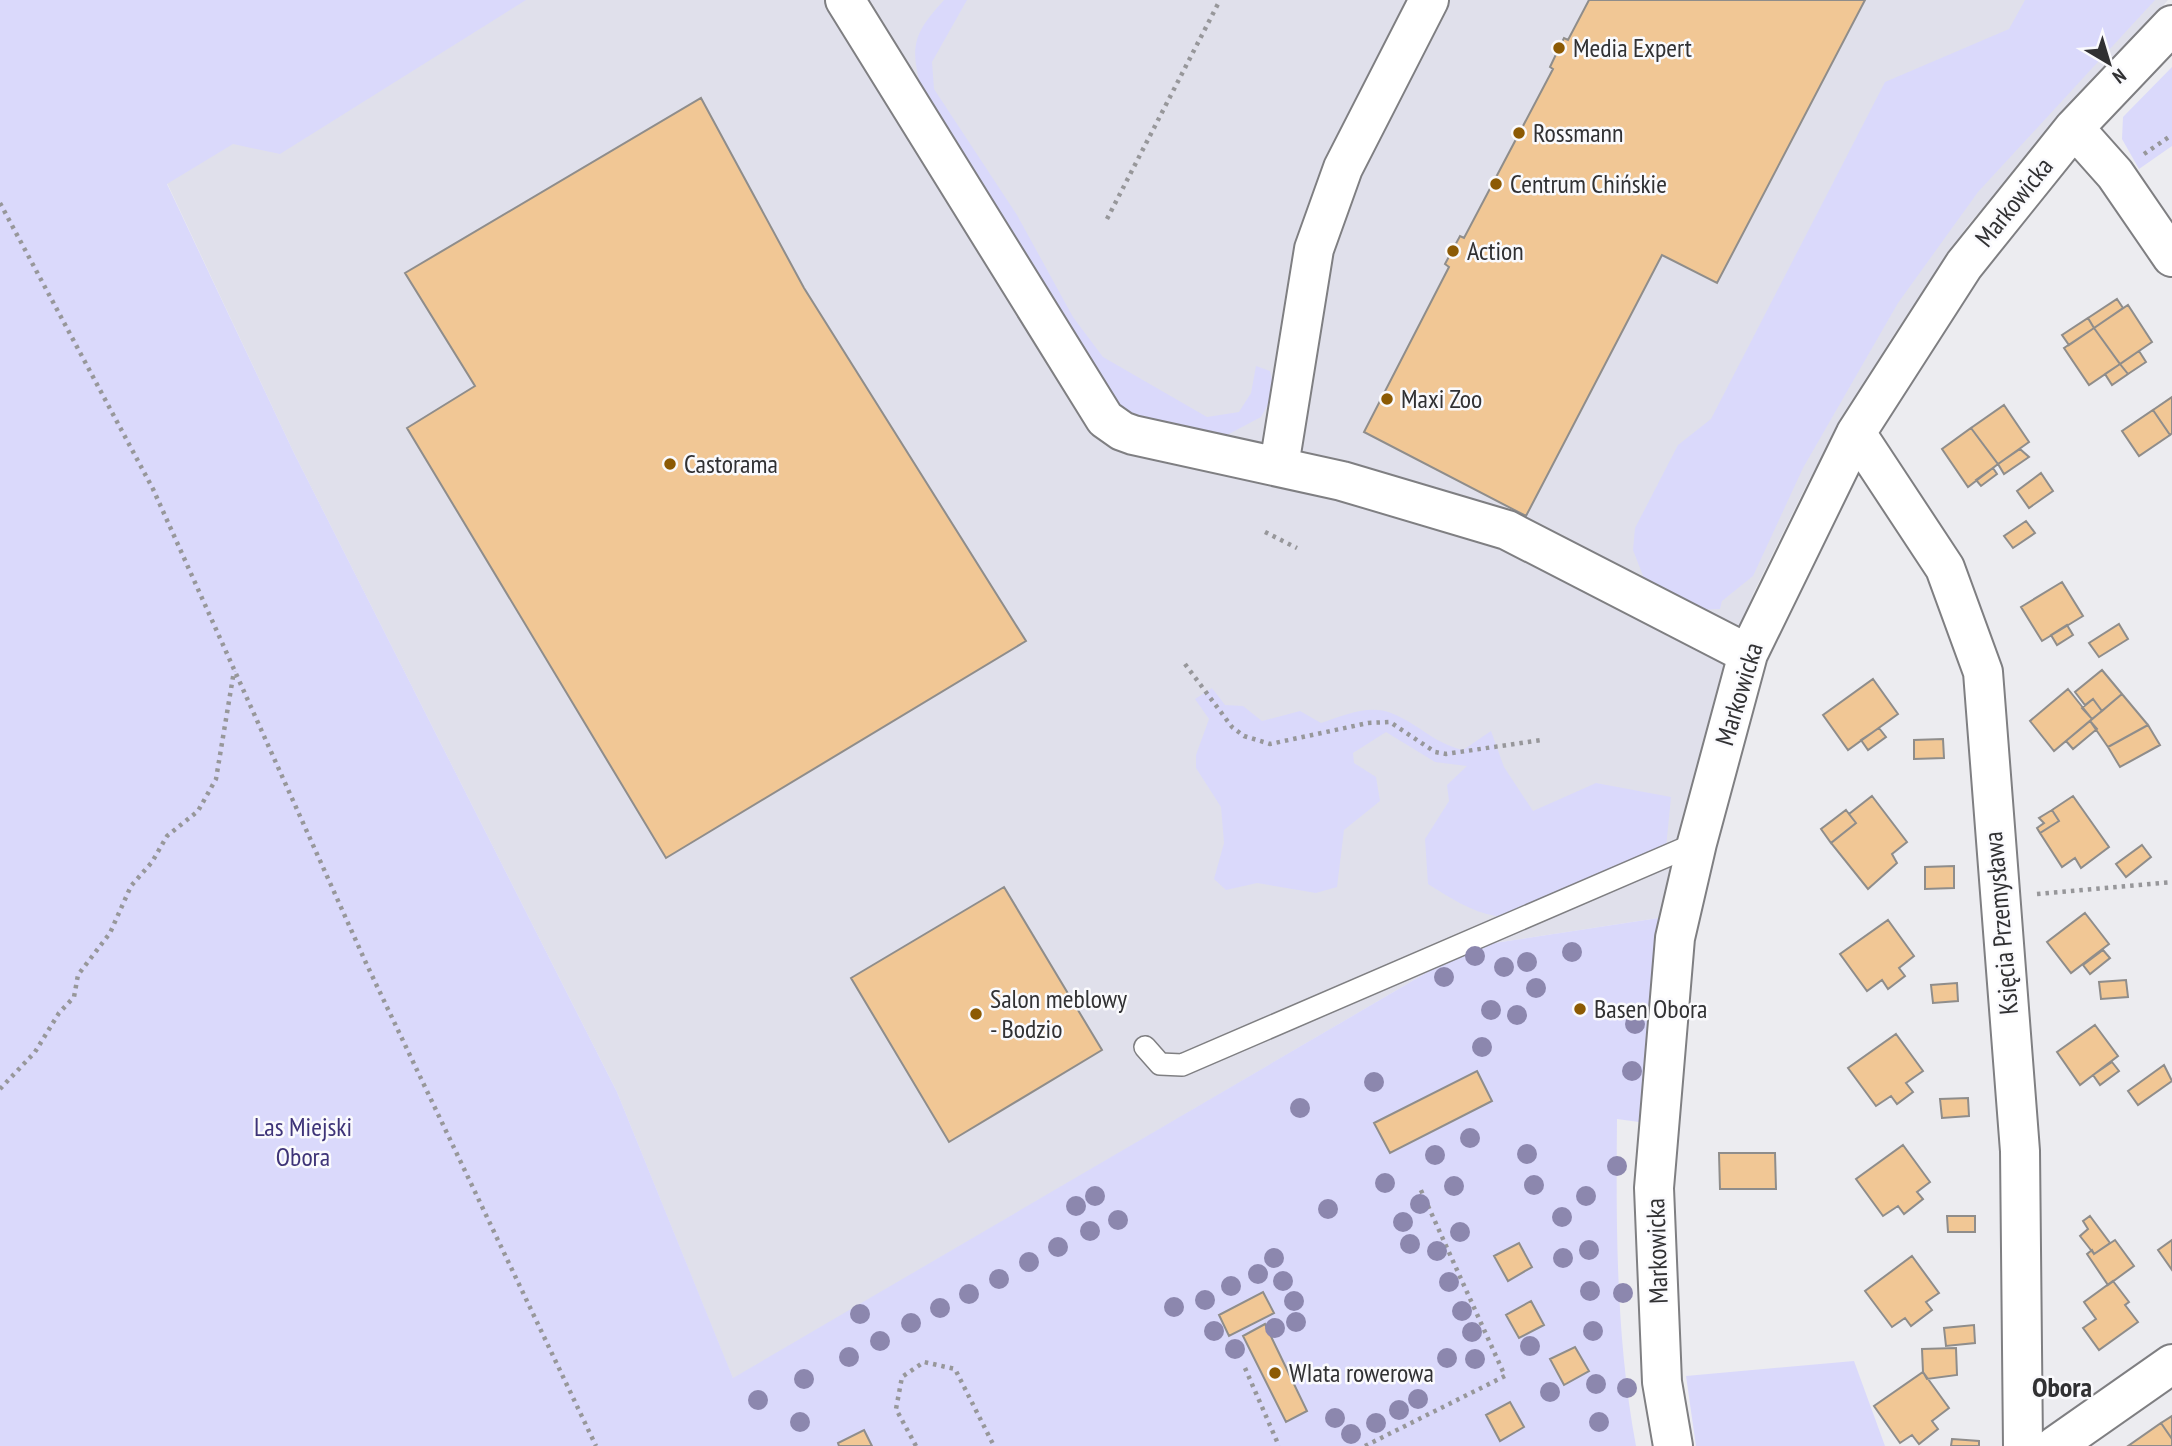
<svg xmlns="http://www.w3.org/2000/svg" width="2172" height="1446" font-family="'PT Sans Narrow',sans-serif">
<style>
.built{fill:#e0e0eb}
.green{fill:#dad9fb}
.building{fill:#f1c795;stroke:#8f8d8b;stroke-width:2}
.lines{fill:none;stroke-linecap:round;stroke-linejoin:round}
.service-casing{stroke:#7f7f82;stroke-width:24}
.minor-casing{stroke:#7f7f82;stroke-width:42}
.path{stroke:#97979a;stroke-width:4.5;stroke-dasharray:3.5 5;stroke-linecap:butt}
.service{stroke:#fff;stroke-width:21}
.minor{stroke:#fff;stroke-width:38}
.tree{fill:#8c87ae}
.poi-dot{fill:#8c5a04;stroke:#fafafd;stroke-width:2.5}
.labels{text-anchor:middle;stroke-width:5;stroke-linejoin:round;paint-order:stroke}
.poi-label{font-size:26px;fill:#313133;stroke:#fafafd;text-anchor:start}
.street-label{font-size:26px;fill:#313133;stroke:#fafafd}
.park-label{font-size:26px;fill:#3e3478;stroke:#fafafd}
.neighbourhood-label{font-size:28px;font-weight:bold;fill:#313133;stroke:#fafafd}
</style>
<rect width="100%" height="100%" fill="#ececf0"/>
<path class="built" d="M81,0H2168L1968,225L1891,339L1808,482L1753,594L1715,701L1665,917L1488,944L1443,963L733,1379L617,1092L294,453Z"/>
<path class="green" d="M0,0H526L280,154L233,144L167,184L294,453L617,1092L733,1378L1443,963L1488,944L1665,917L1639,1122L1617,1119C1616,1229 1616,1338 1636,1446H0Z
M944,0H967L932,62L934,89L1017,215L1073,317L1103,357L1207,417L1239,412L1251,393L1256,366L1270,371L1275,392L1261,417L1227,435L1180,433L1126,415L1108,395L920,83C909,43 917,30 944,0Z
M2025,0H2155L1978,192L1898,303L1803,468L1753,576L1722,601L1720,609L1692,610L1645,581L1633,550L1635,528L1678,445L1711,419L1885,82L2009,29Z
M2172,67V146L2139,169L2122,139L2123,117Z
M1212,688L1225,705L1243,706L1262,721L1300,711L1321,723C1342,716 1369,704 1391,713C1418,723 1431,742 1463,750L1491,731L1504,767L1533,811L1596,783L1671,797L1666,848C1642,859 1513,918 1496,916C1471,912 1449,897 1428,884L1425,839L1449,801L1447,785L1467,766L1435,762L1386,732L1353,753L1354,763L1376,777L1380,801L1344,830L1337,887L1316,893L1257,883L1226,890L1214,879L1224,843L1221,807L1196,768V755L1209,719L1195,699Z
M1854,1361L1885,1446H1696L1686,1376Z"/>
<path class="building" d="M1589,0H1865L1717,283L1662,255L1526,516L1364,432L1449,267L1445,264L1460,236L1464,238L1553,69L1550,67L1559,48L1564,38L1568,40Z
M701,98L804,288L1026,641L666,858L407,428L475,386L405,273Z
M2117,299L2123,308L2094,328L2088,318Z
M2128,305L2152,342L2120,364L2094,328Z
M2088,318L2094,328L2069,345L2062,335Z
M2094,328L2120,364L2089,385L2064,348Z
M2139,351L2146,362L2128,374L2120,364Z
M2120,364L2128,374L2112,385L2105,374Z
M2172,397V433L2170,435L2153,410Z
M2004,405L2029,442L1998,464L1971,428Z
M2153,410L2170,435L2139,456L2122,431Z
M1971,428L1998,464L1968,487L1942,449Z
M2020,449L2029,457L2004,474L1998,464Z
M1993,468L1997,474L1981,486L1976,480Z
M2041,473L2053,491L2029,508L2017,491Z
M2026,521L2035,533L2013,548L2004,536Z
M2062,582L2083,616L2042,641L2021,607Z
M2119,624L2128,639L2099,657L2089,643Z
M2067,625L2073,635L2057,645L2051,635Z
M2102,670L2122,694L2102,711L2093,699L2085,705L2075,692Z
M1873,679L1898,714L1848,750L1823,715Z
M2068,689L2092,719L2054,751L2030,721Z
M2122,694L2148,725L2108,747L2090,721Z
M2093,699L2102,711L2092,719L2082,708Z
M2090,721L2097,729L2073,749L2066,741Z
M2148,725L2160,745L2120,767L2108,747Z
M1879,728L1886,737L1868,750L1861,740Z
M1943,739L1944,758L1914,759V740Z
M1872,796L1907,842L1892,854L1897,863L1868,889L1831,843L1856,823L1849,814Z
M2073,796L2109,847L2081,868L2075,858L2062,867L2040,833L2059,821L2052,810Z
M1846,810L1856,823L1831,843L1821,829Z
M2052,810L2059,821L2040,833L2037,828L2044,823L2039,818Z
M2142,845L2151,857L2126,877L2116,864Z
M1954,866V888L1925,889V867Z
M1004,887L1102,1050L949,1142L851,978Z
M2085,913L2109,944L2071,973L2047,942Z
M1888,920L1914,956L1899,968L1905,976L1888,989L1882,980L1867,991L1840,954Z
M2103,950L2110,958L2090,974L2083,965Z
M2126,980L2128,997L2101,999L2099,982Z
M1957,983L1958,1001L1933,1003L1931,985Z
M2095,1025L2118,1056L2080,1085L2057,1052Z
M1896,1034L1923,1071L1906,1083L1913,1092L1897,1104L1891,1096L1876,1106L1848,1068Z
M2112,1062L2119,1071L2100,1085L2093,1075Z
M2164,1065L2172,1081L2138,1105L2128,1091Z
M1477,1071L1492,1101L1390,1153L1374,1123Z
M1968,1098L1969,1116L1942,1118L1940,1099Z
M1903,1145L1930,1182L1917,1192L1923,1199L1904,1214L1898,1206L1883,1216L1856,1179Z
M1719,1153H1775L1776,1189H1720Z
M1947,1216H1975V1232H1948Z
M2090,1216L2110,1243L2094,1254L2080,1236L2088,1229L2083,1221Z
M2115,1240L2134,1266L2108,1285L2087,1254L2092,1250L2094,1254Z
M2172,1240V1270L2158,1250Z
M1519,1243L1532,1267L1508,1281L1494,1256Z
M1912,1256L1939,1293L1926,1302L1932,1310L1911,1326L1905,1318L1892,1327L1865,1291Z
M2113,1281L2129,1302L2125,1305L2138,1322L2099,1350L2083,1328L2096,1319L2084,1302Z
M1263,1292L1274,1313L1229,1336L1219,1315Z
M1531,1301L1544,1325L1519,1338L1506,1315Z
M1265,1324L1307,1411L1286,1422L1243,1336Z
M1974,1325L1975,1343L1946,1346L1944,1328Z
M1575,1347L1589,1371L1564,1385L1550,1359Z
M1956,1348L1957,1375L1927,1379L1923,1372L1922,1349Z
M1923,1372L1949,1408L1932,1421L1938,1429L1919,1444L1912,1435L1900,1443L1874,1406Z
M1510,1402L1524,1427L1500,1441L1486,1415Z
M2172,1416V1439L2161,1423Z
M2161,1423L2172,1439V1446H2128Z
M864,1430L872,1446H839L838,1443Z
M1952,1439L1979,1441V1446H1951Z"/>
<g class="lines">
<g class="service-casing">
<path id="service" d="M1145,1047L1160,1064L1182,1065L1697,843"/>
</g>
<g class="minor-casing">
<path id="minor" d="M845,0L1105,419L1122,431L1133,435L1342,481L1507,530L1748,654
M2074,128L2115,174L2172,257
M1856,433L1945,568L1983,672L2020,1151L2023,1446
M1279,466L1314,249L1343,168L1429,0
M1673,1446L1662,1382L1654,1188L1675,938L1697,843L1748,654L1856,433L1964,265L2074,128L2172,25
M2055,1446L2172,1364"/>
</g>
<path class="path" d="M2144,154L2172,135
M0,203L153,489L366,963L596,1446
M1107,219L1220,0
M1265,532L1297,548
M1185,664L1232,727L1244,736L1270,744L1368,723L1390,722L1435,752L1446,754L1541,740
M2037,894L2172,882
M0,1089L35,1052L59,1013L74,997L78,975L110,933L131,886L152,862L167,836L198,811L216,779L234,671
M1245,1368L1279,1446
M916,1446L896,1409L902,1377L924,1362L955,1369L994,1446
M1365,1446L1505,1376L1419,1186"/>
<use href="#service" class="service"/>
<use href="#minor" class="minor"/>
</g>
<g class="tree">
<circle cx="1572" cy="952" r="10"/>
<circle cx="1475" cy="956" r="10"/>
<circle cx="1527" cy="962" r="10"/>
<circle cx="1504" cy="967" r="10"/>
<circle cx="1444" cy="977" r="10"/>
<circle cx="1536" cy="988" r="10"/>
<circle cx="1491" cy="1010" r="10"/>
<circle cx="1517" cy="1015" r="10"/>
<circle cx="1635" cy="1024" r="10"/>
<circle cx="1482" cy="1047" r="10"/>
<circle cx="1632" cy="1071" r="10"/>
<circle cx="1374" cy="1082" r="10"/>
<circle cx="1300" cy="1108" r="10"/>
<circle cx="1470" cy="1138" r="10"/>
<circle cx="1527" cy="1154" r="10"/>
<circle cx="1435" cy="1155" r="10"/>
<circle cx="1617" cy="1166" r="10"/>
<circle cx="1385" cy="1183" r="10"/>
<circle cx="1534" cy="1185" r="10"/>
<circle cx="1454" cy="1186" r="10"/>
<circle cx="1095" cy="1196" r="10"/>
<circle cx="1586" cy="1196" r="10"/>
<circle cx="1420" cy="1204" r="10"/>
<circle cx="1076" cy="1206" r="10"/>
<circle cx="1328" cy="1209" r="10"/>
<circle cx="1562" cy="1217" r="10"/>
<circle cx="1118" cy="1220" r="10"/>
<circle cx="1403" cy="1222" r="10"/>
<circle cx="1090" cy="1231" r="10"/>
<circle cx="1460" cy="1232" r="10"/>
<circle cx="1410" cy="1244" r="10"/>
<circle cx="1058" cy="1247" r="10"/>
<circle cx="1589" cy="1250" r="10"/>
<circle cx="1437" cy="1251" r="10"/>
<circle cx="1274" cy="1258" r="10"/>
<circle cx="1563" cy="1258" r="10"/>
<circle cx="1029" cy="1262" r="10"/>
<circle cx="1258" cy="1274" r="10"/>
<circle cx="999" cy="1279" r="10"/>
<circle cx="1283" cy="1281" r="10"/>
<circle cx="1449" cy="1282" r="10"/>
<circle cx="1231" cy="1286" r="10"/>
<circle cx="1590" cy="1291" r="10"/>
<circle cx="1623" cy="1293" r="10"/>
<circle cx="969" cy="1294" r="10"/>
<circle cx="1205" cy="1300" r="10"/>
<circle cx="1294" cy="1301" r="10"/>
<circle cx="1174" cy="1307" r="10"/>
<circle cx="940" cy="1308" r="10"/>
<circle cx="1462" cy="1311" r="10"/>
<circle cx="860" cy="1314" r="10"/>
<circle cx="1296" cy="1322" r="10"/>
<circle cx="911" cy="1323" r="10"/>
<circle cx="1275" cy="1328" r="10"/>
<circle cx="1214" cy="1331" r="10"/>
<circle cx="1593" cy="1331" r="10"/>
<circle cx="1472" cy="1332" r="10"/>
<circle cx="880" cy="1341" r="10"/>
<circle cx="1530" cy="1346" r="10"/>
<circle cx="1235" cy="1349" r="10"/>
<circle cx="849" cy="1357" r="10"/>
<circle cx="1447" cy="1358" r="10"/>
<circle cx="1475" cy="1359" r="10"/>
<circle cx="804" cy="1379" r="10"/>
<circle cx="1596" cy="1384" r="10"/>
<circle cx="1627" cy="1388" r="10"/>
<circle cx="1550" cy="1392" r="10"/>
<circle cx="1418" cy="1399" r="10"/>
<circle cx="758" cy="1400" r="10"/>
<circle cx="1399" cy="1410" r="10"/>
<circle cx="1335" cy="1418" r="10"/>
<circle cx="800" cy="1422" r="10"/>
<circle cx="1599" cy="1422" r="10"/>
<circle cx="1376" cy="1423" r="10"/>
<circle cx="1351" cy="1434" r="10"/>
</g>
<g class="poi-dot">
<circle cx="1559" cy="48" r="7"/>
<circle cx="1519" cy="133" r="7"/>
<circle cx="1496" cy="184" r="7"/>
<circle cx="1453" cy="251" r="7"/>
<circle cx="1387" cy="399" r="7"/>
<circle cx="670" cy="464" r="7"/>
<circle cx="1580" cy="1009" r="7"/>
<circle cx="976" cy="1014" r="7"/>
<circle cx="1275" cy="1373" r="7"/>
</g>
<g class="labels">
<g class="poi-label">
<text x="1573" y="57">Media Expert</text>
<text x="1533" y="142">Rossmann</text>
<text x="1510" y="193">Centrum Chińskie</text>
<text x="1467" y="260">Action</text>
<text x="1401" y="408">Maxi Zoo</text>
<text x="684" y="473">Castorama</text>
<text x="990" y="1008">Salon meblowy<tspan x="990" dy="30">- Bodzio</tspan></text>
<text x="1594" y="1018">Basen Obora</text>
<text x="1289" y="1382">WIata rowerowa</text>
</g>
<g class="street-label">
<text transform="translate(2014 202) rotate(-51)" y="9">Markowicka</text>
<text transform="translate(1739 694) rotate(-73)" y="9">Markowicka</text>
<text transform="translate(2001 923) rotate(-95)" y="9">Księcia Przemysława</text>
<text transform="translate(1657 1251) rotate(-92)" y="9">Markowicka</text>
</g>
<g class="park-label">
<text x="303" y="1136">Las Miejski<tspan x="303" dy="30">Obora</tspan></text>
</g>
<g class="neighbourhood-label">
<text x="2062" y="1397">Obora</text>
</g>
</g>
<g transform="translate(2109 63) rotate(142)" stroke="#fafafd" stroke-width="5" paint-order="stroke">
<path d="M0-5L12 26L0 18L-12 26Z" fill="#313133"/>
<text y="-10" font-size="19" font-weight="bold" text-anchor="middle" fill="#313133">N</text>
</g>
</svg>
